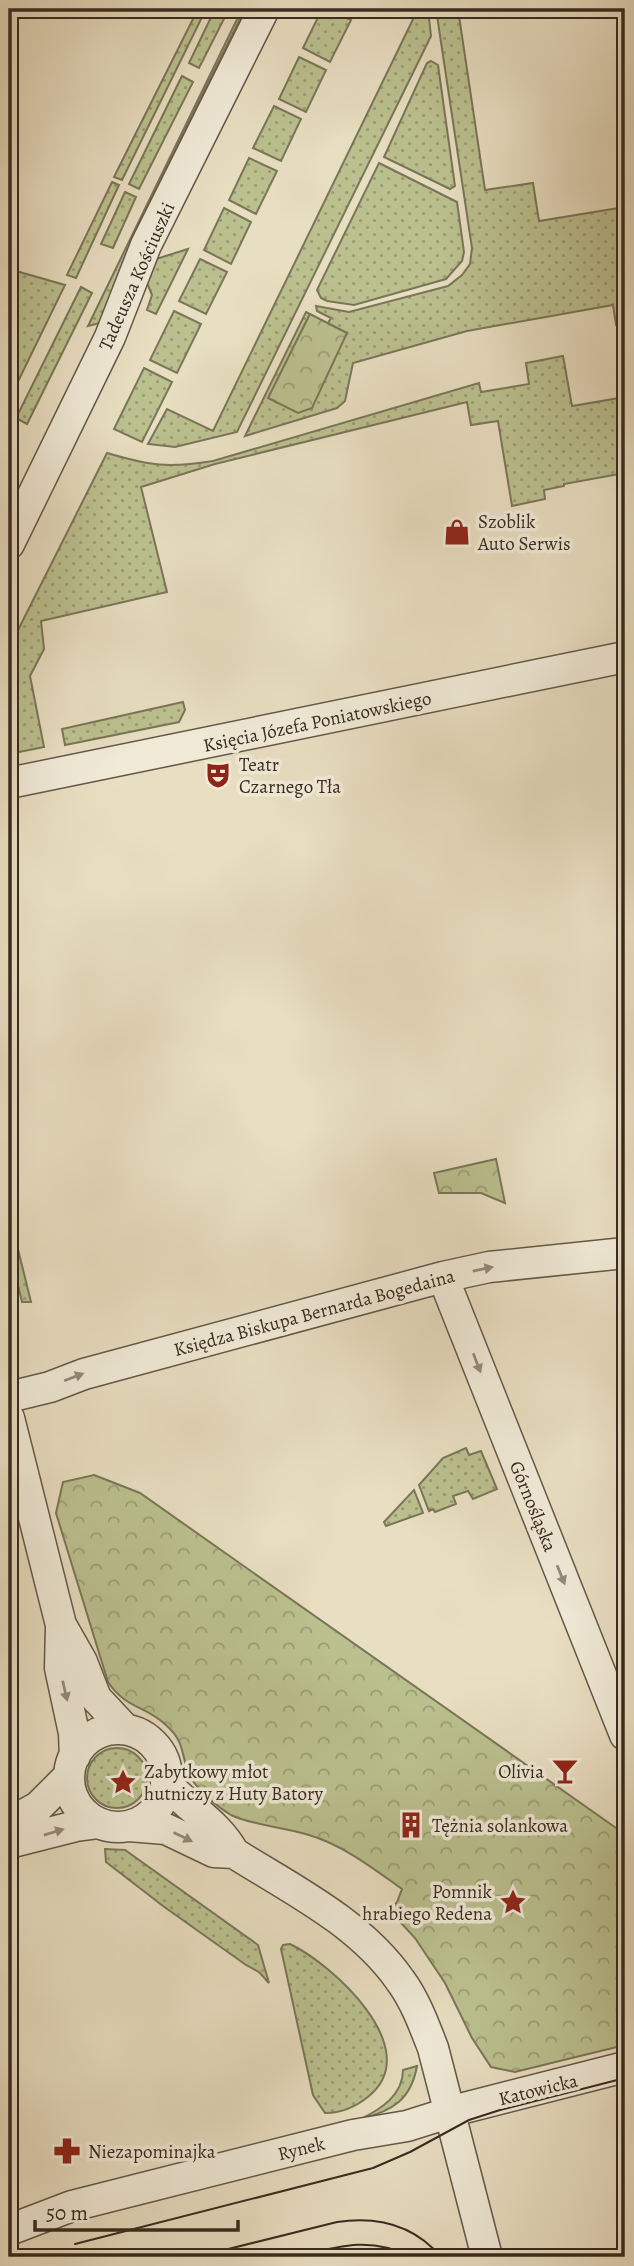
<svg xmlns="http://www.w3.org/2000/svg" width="634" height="2266" font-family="Alegreya,serif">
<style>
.grass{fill:url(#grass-dots);stroke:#7a7658;stroke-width:2}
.forest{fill:url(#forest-crowns);stroke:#7a7658;stroke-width:2}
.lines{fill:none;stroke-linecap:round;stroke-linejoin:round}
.street-casing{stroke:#645849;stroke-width:33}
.street{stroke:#f0ead7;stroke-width:30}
.tram{stroke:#382b21;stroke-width:2}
.oneway{fill:#948a7c}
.labels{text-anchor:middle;stroke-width:7;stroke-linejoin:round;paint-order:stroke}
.street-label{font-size:19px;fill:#382b21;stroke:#f0ead7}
.poi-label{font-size:19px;fill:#382b21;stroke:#f0ead7;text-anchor:start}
</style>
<defs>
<pattern id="grass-dots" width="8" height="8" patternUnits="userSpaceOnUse" patternTransform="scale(1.75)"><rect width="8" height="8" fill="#bbc08f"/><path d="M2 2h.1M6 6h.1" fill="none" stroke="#999c74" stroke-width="1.8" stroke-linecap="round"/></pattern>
<pattern id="forest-crowns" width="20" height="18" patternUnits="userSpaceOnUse" patternTransform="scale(1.75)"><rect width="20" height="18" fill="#bbc08f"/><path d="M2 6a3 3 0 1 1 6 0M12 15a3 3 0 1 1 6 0" fill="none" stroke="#999c74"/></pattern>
</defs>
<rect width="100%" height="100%" fill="#e8dec1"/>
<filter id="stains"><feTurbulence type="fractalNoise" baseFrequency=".00286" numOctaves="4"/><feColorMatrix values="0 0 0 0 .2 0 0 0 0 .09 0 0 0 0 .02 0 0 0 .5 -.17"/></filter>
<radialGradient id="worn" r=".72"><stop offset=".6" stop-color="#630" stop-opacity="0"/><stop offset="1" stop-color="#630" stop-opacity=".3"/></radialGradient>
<path class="grass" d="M198,9H206L122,180L114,177Z
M215,9H229L199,68L189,63Z
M242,9H245L142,217L100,323L88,326Z
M322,9H328L351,20L330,62L303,48Z
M418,9H428L431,36L237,432L175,447L148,444L167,409L213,431Z
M436,9H458L485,190L533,183L539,221L625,207V324L616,325L613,305L467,331L353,363L345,401L337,408L245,436L306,312L310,314L269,397L347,334L328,323L331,318L317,311L316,306L349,312L448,286L462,275L470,264L472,248Z
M299,57L326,70L306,112L279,99Z
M431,61L438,65L455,186L450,189L384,157L427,63Z
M182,76L193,82L139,189L129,184Z
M274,106L301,119L281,161L253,148Z
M249,158L277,171L256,214L229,200Z
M379,163L457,202L464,252L462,261L446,279L354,305L327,301L321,298L317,290Z
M112,182L119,185L76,278L67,275Z
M125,192L136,197L113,248L101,244Z
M224,208L251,222L231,264L204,250Z
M188,249L156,314L147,310L152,295L147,283L156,259Z
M200,259L227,272L206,314L179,301Z
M9,269L65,285L9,400Z
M81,287L92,293L27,424L16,418Z
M174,311L201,324L177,373L150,360Z
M563,356L572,406L625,397V473L564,484V486L544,490L545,499L512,506L498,421L471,425L467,402L215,464L141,487L167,592L41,621L44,649L30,676L44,747L9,754V648L107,453C151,466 168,468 213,461L479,383L481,392L529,384L526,363Z
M144,368L172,382L142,442L114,429Z
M183,702L185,710L179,722L65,745L62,729Z
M9,1213L31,1302H22L9,1248Z
M466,1448L469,1455L481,1451L497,1489L473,1499L468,1491L453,1496L456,1504L435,1512L433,1509L429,1511L419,1485L443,1458Z
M414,1490L423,1513L386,1526L384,1522Z
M87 1778a30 30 0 1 1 60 0a30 30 0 1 1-60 0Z
M105,1849L125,1850L258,1945L269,1983L259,1972L246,1965L163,1906L106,1862Z
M290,1944C332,1964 426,2049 369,2096C357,2106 342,2113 325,2113L313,2095L281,1949L283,1945Z
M417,2066C411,2100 392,2111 361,2119C381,2109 403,2095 403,2070Z"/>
<path class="forest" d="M310,314L347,333L312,408L298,413L268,398Z
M496,1159L505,1203L481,1193H439L434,1173Z
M94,1475L140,1493L619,1830L625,1852V2045L515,2072L491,2067L472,2038L445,1983L415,1938L390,1911L397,1902L402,1889C374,1869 343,1845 309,1835C287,1828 251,1825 231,1815C216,1806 196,1789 189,1774C181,1755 185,1742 167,1726C146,1705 127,1710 108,1682L56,1513L63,1482Z"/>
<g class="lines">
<g class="street-casing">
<path id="street" d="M9,544L110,337L146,245L264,9
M9,783L625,657
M443,1277L625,1735
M9,1397L50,1387L84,1374L443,1277L489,1267L625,1253
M9,1418L61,1625L82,1662L96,1698L125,1729
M61,1626L60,1668L74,1733L75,1756
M69 1778a49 49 0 1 1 98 0a49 49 0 1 1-98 0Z
M166,1783C189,1809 218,1823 234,1853C293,1890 359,1922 400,1980C415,2000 424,2025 433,2048L487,2257
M9,1823L38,1807L69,1776
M129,1826L166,1829L214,1852L234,1853
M9,1843L76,1826L99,1823
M9,2230L72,2206L353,2135L407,2126L464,2108L625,2067"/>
</g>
<use href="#street" class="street"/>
<path class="tram" d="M75,2244L373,2168L410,2152L469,2120L500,2110L625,2078
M196,2257L337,2222C378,2216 414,2225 441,2257
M295,2257C339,2246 370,2236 412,2257"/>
</g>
<defs><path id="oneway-solid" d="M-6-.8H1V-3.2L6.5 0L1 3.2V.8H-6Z" transform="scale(1.75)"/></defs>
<g class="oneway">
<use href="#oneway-solid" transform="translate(483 1269) rotate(-11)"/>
<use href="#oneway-solid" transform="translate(477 1363) rotate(69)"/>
<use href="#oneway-solid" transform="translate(74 1377) rotate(-21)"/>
<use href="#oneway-solid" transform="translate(561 1575) rotate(68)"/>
<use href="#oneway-solid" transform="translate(65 1691) rotate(77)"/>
<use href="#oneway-solid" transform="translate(54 1832) rotate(-17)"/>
<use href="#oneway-solid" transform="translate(183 1837) rotate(26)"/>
</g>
<defs>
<g id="shop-bare" transform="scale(2.1)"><path d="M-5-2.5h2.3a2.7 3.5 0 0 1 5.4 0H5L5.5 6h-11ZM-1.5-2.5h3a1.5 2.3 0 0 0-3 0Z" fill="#8f2418" stroke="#f0ead7" stroke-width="2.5" paint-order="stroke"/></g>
<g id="theatre-bare" transform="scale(2.1)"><path d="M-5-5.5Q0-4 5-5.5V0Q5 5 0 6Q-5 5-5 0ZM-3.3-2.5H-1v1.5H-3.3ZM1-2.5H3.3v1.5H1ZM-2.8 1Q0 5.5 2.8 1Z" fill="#8f2418" stroke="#f0ead7" stroke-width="2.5" paint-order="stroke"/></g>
<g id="bar-bare" transform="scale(2.1)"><path d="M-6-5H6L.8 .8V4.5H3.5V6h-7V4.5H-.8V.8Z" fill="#8f2418" stroke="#f0ead7" stroke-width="2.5" paint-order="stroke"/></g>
<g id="sight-bare" transform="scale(2.1)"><path d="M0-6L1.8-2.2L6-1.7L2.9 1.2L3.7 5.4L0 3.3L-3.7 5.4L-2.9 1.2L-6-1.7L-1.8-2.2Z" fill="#8f2418" stroke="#f0ead7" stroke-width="2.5" paint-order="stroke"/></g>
<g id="building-bare" transform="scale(2.1)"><path d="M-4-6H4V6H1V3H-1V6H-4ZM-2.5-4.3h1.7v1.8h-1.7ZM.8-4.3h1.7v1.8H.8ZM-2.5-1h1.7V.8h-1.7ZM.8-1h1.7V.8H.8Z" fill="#8f2418" stroke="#f0ead7" stroke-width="2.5" paint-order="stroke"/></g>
<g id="pharmacy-bare" transform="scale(2.1)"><path d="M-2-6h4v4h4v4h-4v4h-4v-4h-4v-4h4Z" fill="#8f2418" stroke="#f0ead7" stroke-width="2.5" paint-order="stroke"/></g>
</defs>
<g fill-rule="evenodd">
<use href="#shop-bare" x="457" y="532"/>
<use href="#theatre-bare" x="218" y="775"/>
<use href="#bar-bare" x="565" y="1771"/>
<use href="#sight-bare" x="123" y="1782"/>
<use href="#building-bare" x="411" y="1825"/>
<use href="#sight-bare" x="513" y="1902"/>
<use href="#pharmacy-bare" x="67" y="2151"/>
</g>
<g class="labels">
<g class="street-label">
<text transform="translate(136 276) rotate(-66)" y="7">Tadeusza Kościuszki</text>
<text transform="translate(317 721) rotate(-12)" y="7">Księcia Józefa Poniatowskiego</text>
<text transform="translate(314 1312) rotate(-15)" y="7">Księdza Biskupa Bernarda Bogedaina</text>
<text transform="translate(534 1506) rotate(68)" y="7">Górnośląska</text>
<text transform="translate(538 2089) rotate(-14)" y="7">Katowicka</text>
<text transform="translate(301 2148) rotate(-14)" y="7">Rynek</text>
</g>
<g class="poi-label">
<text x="478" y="528">Szoblik<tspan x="478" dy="22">Auto Serwis</tspan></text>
<text x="239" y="771">Teatr<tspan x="239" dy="22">Czarnego Tła</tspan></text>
<text x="144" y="1778">Zabytkowy młot<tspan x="144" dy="22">hutniczy z Huty Batory</tspan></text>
<text x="544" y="1778" text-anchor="end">Olivia</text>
<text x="432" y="1832">Tężnia solankowa</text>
<text x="492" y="1898" text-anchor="end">Pomnik<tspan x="492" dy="22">hrabiego Redena</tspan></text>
<text x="88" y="2158">Niezapominajka</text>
</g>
</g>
<rect width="634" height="2266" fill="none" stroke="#e8dec1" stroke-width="35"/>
<rect x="10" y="10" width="613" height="2245" fill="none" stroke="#382b21" stroke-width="3.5"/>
<rect x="18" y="18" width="599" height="2231" fill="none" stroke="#382b21" stroke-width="2"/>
<path d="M35 2220v10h203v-10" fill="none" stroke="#382b21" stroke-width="3.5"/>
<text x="46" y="2220" font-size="21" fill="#382b21" stroke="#f0ead7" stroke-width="5" paint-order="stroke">50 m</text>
<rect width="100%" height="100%" filter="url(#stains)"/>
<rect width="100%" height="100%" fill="url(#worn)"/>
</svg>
